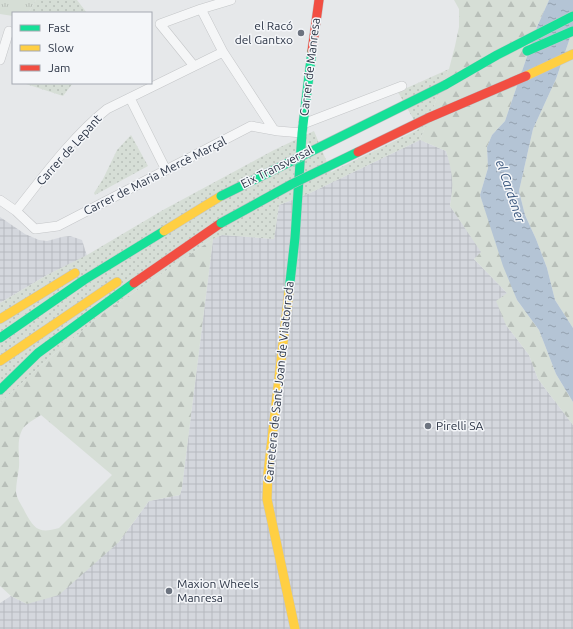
<svg xmlns="http://www.w3.org/2000/svg" width="573" height="629" font-family="Ubuntu,sans-serif">
<style>
.industrial{fill:url(#industrial-grid)}
.grass{fill:url(#grass-dots)}
.forest{fill:url(#forest-firs);fill-rule:evenodd}
.park{fill:url(#park-tufts)}
.water{fill:url(#water-ripples)}
.lines{fill:none;stroke-linecap:round;stroke-linejoin:round}
.street-casing{stroke:#c4c6c8;stroke-width:10}
.fast-casing{stroke:#c4c6c8;stroke-width:10}
.slow-casing{stroke:#c4c6c8;stroke-width:10}
.jam-casing{stroke:#c4c6c8;stroke-width:10}
.street{stroke:#f5f6f7;stroke-width:9}
.fast{stroke:#16e098;stroke-width:9}
.slow{stroke:#ffcf43;stroke-width:9}
.jam{stroke:#f24e42;stroke-width:9}
.fast-bridge-casing{stroke:#b8bbbf;stroke-width:10;stroke-linecap:butt}
.jam-bridge-casing{stroke:#b8bbbf;stroke-width:10;stroke-linecap:butt}
.fast-bridge{stroke:#16e098;stroke-width:9}
.jam-bridge{stroke:#f24e42;stroke-width:9}
.poi-dot{fill:#6c737f;stroke:#f4f6f9;stroke-width:1.5}
.labels{text-anchor:middle;stroke-width:3;stroke-linejoin:round;paint-order:stroke}
.poi-label{font-size:12px;fill:#2b3445;stroke:#f4f6f9;text-anchor:start}
.street-label{font-size:12px;fill:#2b3445;stroke:#f4f6f9}
.water-label{font-size:13px;font-style:italic;fill:#34527a;stroke:#f4f6f9}
</style>
<defs>
<pattern id="industrial-grid" width="8" height="8" patternUnits="userSpaceOnUse"><rect width="8" height="8" fill="#d4d7dd"/><path d="M0 4h8M4 0v8" fill="none" stroke="#b6b9bf"/></pattern>
<pattern id="grass-dots" width="8" height="8" patternUnits="userSpaceOnUse"><rect width="8" height="8" fill="#d6ded6"/><path d="M2 2h.1M6 6h.1" fill="none" stroke="#b8bfb9" stroke-width="1.8" stroke-linecap="round"/></pattern>
<pattern id="forest-firs" width="22" height="20" patternUnits="userSpaceOnUse"><rect width="22" height="20" fill="#d6ded6"/><path d="M5 1l3.5 6h-7zM16 11l3.5 6h-7z" fill="#b8bfb9"/></pattern>
<pattern id="park-tufts" width="24" height="20" patternUnits="userSpaceOnUse"><rect width="24" height="20" fill="#d6ded6"/><path d="M3 7l-1-3M5 7V3M7 7l1-3M15 17l-1-3M17 17v-4M19 17l1-3" fill="none" stroke="#b8bfb9"/></pattern>
<pattern id="water-ripples" width="26" height="14" patternUnits="userSpaceOnUse"><rect width="26" height="14" fill="#b4c4d5"/><path d="M2 4q2-2 4 0t4 0M15 11q2-2 4 0t4 0" fill="none" stroke="#93a0af"/></pattern>
</defs>
<rect width="100%" height="100%" fill="#e6e8ea"/>
<path class="industrial" d="M420,140L446,151L451,166L453,185L450,206L482,252L474,259L507,293L506,325L529,355L538,379L573,425V629H0V603L11,596L27,604L119,542L149,501L180,495L182,487L213,239L222,235L274,239L279,205L310,193Z
M0,217L25,234L39,240L47,241L62,237L70,236L82,240L87,256L47,275L0,303Z"/>
<path class="grass" d="M36,0H77L87,13H28Z
M449,69L420,140L310,193L279,205L274,239L222,235L213,239L105,312L48,359L0,403V303L47,275L87,255L163,210L274,150L314,131L331,172L419,129L398,92Z
M23,83H73L63,96Z
M131,135L148,166L95,195L94,193L103,179L117,150Z"/>
<path class="forest" d="M454,0H549L537,27L505,121L492,135L487,147L488,168L480,195L517,300L539,330L556,374L573,402V425L538,379L529,355L506,325L496,301L507,293L474,259L481,252L450,206C454,183 453,174 446,151L420,140L449,69L455,46L459,27V9Z
M573,29V328L555,300L547,268L536,239L525,215L519,191L533,129L556,79Z
M213,239L182,487L180,495L149,501L119,542L59,595L27,604L11,596L0,586V403L48,359L105,312ZM41,415L112,475L59,528C39,534 34,529 25,512C22,505 17,500 16,492C16,484 18,475 19,467C20,456 16,442 22,430C25,424 35,419 41,415Z"/>
<path class="park" d="M0,0H36L28,13H13V16L0,14Z"/>
<path class="water" d="M549,0H573V29L556,79L533,129L519,191L525,215L536,239L547,268L555,300L573,328V402L556,374L539,330L517,300L503,266L480,195L488,168L487,147L492,135L505,121L537,27Z"/>
<g class="lines">
<g class="street-casing">
<path id="street" d="M201,9L231,0
M223,52L274,130
M0,60L9,31
M130,98L166,170
M303,124L402,86
M0,200L16,211L35,229L58,226L251,126L278,131L302,133
M16,211C43,177 73,136 107,109L223,52L201,9L160,24L194,66"/>
</g>
<g class="fast-casing">
<path id="fast" d="M527,51L573,31
M445,85L497,55L573,16
M289,291L295,238L302,133L312,51
M0,338L84,280L164,231
M0,390L38,353L134,283"/>
</g>
<g class="slow-casing">
<path id="slow" d="M526,76L573,54
M164,231L221,196
M289,291L268,473L267,499L295,629
M0,319L75,273
M0,361L117,282"/>
</g>
<g class="jam-casing">
<path id="jam" d="M312,51L319,0
M134,283L221,223"/>
</g>
<use href="#street" class="street"/>
<use href="#fast" class="fast"/>
<use href="#slow" class="slow"/>
<use href="#jam" class="jam"/>
<g class="fast-bridge-casing">
<path id="fast-bridge" d="M221,196L445,85
M221,223L292,184L358,152"/>
</g>
<g class="jam-bridge-casing">
<path id="jam-bridge" d="M358,152L428,118L526,76"/>
</g>
<use href="#fast-bridge" class="fast-bridge"/>
<use href="#jam-bridge" class="jam-bridge"/>
</g>
<g class="poi-dot">
<circle cx="301" cy="33" r="4"/>
<circle cx="428" cy="426" r="4"/>
<circle cx="169" cy="591" r="4"/>
</g>
<g class="labels">
<g class="poi-label">
<text x="293" y="30" text-anchor="end">el Racó<tspan x="293" dy="14">del Gantxo</tspan></text>
<text x="436" y="430">Pirelli SA</text>
<text x="177" y="588">Maxion Wheels<tspan x="177" dy="14">Manresa</tspan></text>
</g>
<g class="street-label">
<text transform="translate(310 67) rotate(-83)" y="4">Carrer de Manresa</text>
<text transform="translate(69 150) rotate(-48)" y="4">Carrer de Lepant</text>
<text transform="translate(277 167) rotate(-27)" y="4">Eix Transversal</text>
<text transform="translate(155 176) rotate(-27)" y="4">Carrer de Maria Mercè Marçal</text>
<text transform="translate(279 382) rotate(-84)" y="4">Carretera de Sant Joan de Vilatorrada</text>
</g>
<g class="water-label">
<text transform="translate(511 191) rotate(71)" y="5">el Cardener</text>
</g>
</g>
<rect x="12" y="12" width="140" height="72" fill="#f4f6f9" stroke="#a4a8b1"/>
<rect x="20" y="25" width="20" height="6" fill="#16e098" stroke="#a4a8b1"/>
<text x="48" y="32" font-size="12" fill="#2b3445">Fast</text>
<rect x="20" y="45" width="20" height="6" fill="#ffcf43" stroke="#a4a8b1"/>
<text x="48" y="52" font-size="12" fill="#2b3445">Slow</text>
<rect x="20" y="65" width="20" height="6" fill="#f24e42" stroke="#a4a8b1"/>
<text x="48" y="72" font-size="12" fill="#2b3445">Jam</text>
</svg>
